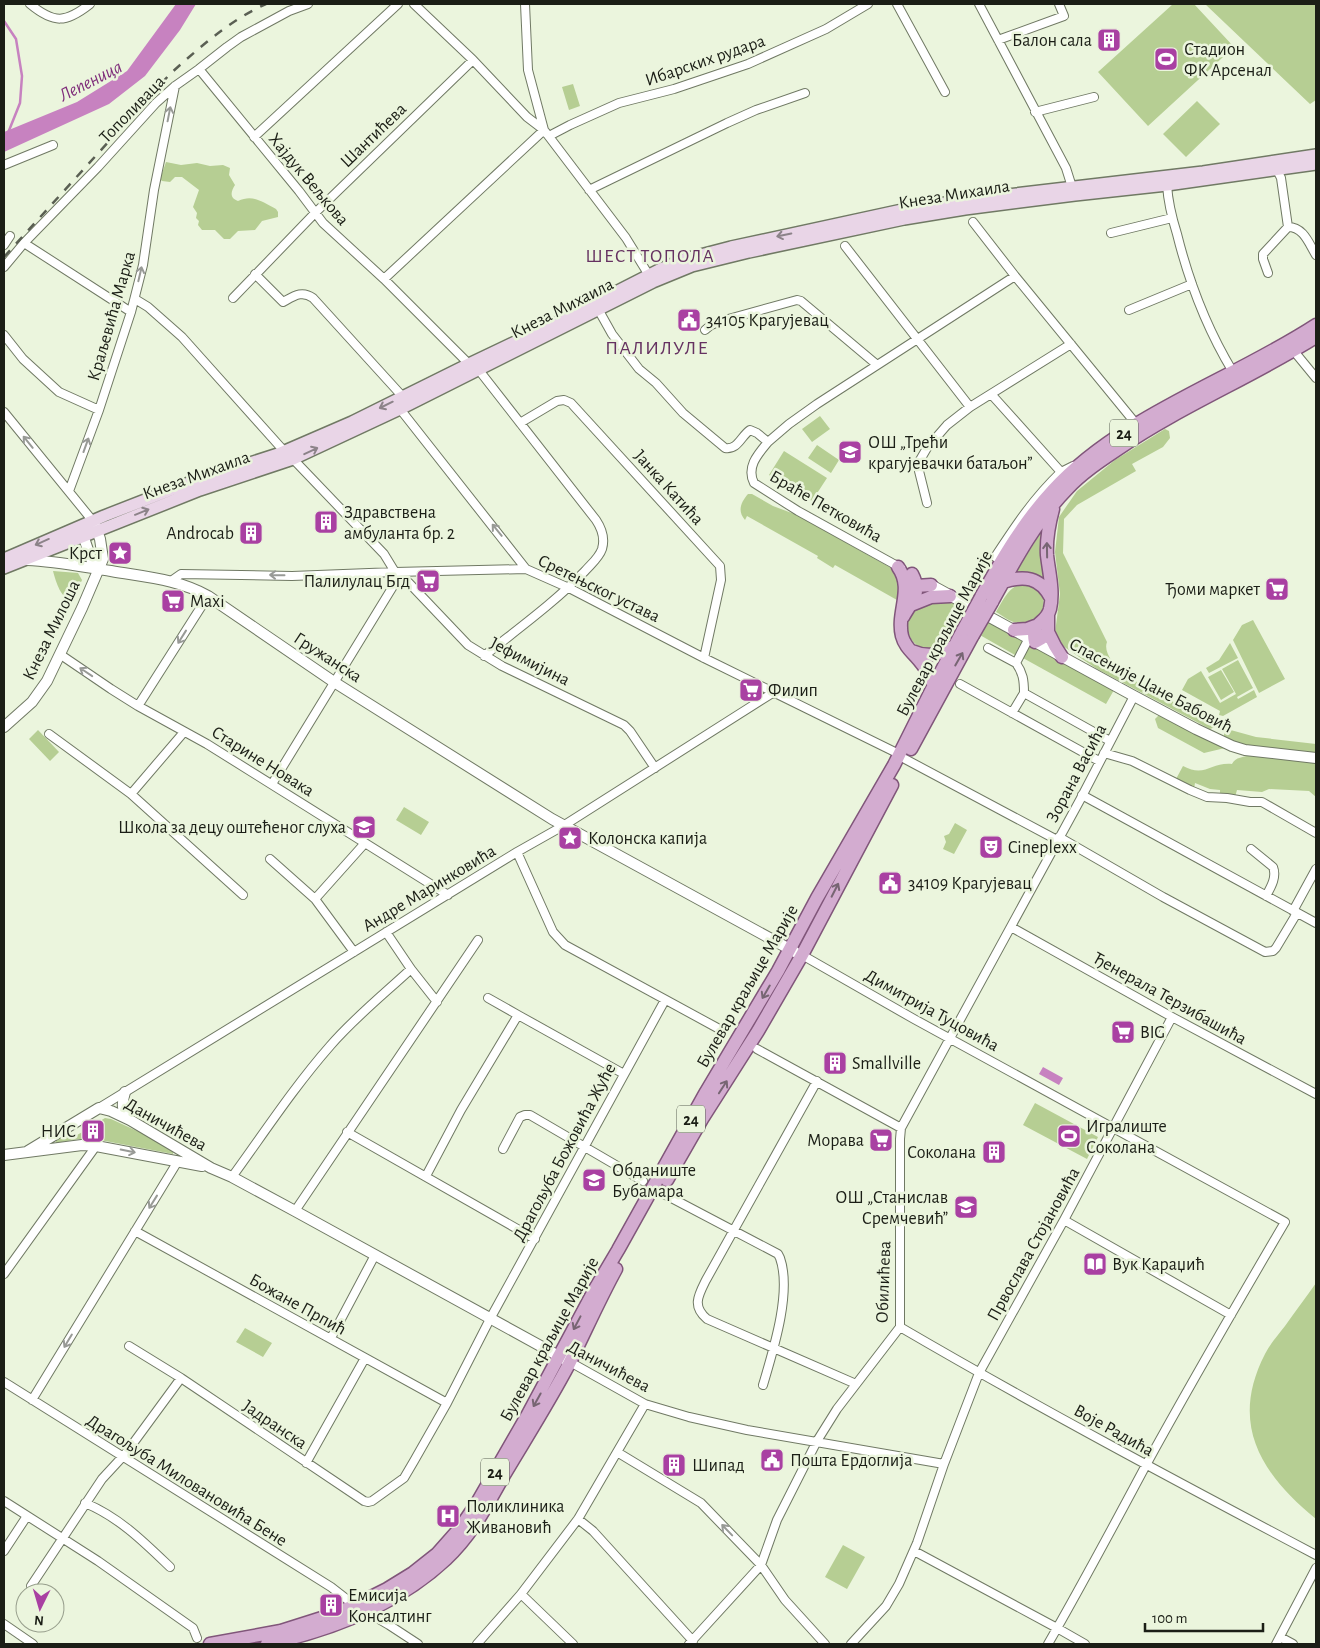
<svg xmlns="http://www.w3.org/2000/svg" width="1320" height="1648" font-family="'Alegreya Sans',sans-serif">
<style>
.green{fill:#b6ce93}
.water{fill:#c782c0}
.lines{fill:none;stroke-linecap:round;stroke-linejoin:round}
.stream{stroke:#c782c0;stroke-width:2.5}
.minor-casing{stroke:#707964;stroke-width:10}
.tertiary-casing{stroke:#707964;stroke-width:12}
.secondary-casing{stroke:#707964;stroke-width:14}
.primary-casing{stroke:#80567a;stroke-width:15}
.minor{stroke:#fff;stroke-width:8}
.tertiary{stroke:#fff;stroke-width:10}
.secondary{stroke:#e9d5e7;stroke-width:11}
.primary{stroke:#d3acd0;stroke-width:12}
.rail{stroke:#5a5f53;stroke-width:2.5;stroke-dasharray:9 9;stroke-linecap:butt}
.primary-bridge-casing{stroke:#80567a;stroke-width:15;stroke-linecap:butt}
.primary-bridge{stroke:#d3acd0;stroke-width:12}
.oneway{stroke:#989a96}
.oneway2{stroke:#8c8389}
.oneway3{stroke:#776573}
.labels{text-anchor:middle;stroke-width:5;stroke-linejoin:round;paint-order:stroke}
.shield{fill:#ebf5dd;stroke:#595e52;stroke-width:1}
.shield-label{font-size:16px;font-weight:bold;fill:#1b1e16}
.poi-label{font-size:18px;fill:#1b1e16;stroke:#ebf5dd;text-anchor:start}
.street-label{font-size:18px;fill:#1b1e16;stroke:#ebf5dd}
.water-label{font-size:19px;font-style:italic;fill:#7f2d7a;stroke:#ebf5dd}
.neighbourhood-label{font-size:19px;letter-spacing:1px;fill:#653161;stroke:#ebf5dd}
.quarter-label{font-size:20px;letter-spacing:1px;fill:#653161;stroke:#ebf5dd}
</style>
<rect width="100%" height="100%" fill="#ebf5dd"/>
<path class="green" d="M1173,4H1194L1234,47L1148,126L1098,72Z
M1205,4H1316V100L1310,104Z
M573,84L580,106L569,110L562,87Z
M1197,101L1220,124L1186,157L1163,134Z
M166,162L181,165L197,163L210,166L223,165L230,168L229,175L235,185C231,191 229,198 238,201C253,194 262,202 276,209L278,212V217L262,221L255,230L238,231L230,239H224L215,230H202L198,225L199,221L196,218L197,213L193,207L199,190L182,177H175L170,182L162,181L160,179Z
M820,416L830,429L812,442L802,429Z
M1165,429L1169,431L1170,438L1163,447L1132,464L1136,471L1077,505L1064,519L1063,553L1107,642C1103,652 1114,665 1122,672C1132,680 1144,686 1156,692C1173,702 1190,711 1208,721H1216L1217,724L1215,727L1210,729L1097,669L1063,646L1055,633L1060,594L1055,552L1059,517L1077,491L1115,460Z
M817,445L839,460L831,473L808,458Z
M784,451L827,478L812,501L769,475Z
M748,494H752L773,506L797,515L891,568L899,577L900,607L897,600L835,565L833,568L817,558L818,556L747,516L745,520C737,511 741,502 748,494Z
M1045,526L1048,585L1025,573L1016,572Z
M53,571L78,573L82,580L73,600C61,600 56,582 53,571Z
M1020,584C1025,585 1032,585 1035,587C1054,601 1039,628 1018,623C1010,622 1003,616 996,612C1002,602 1008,588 1020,584Z
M935,602H950L958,604L1023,640L1015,655L957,622C953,629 950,636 944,642C916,668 883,613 935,602Z
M1253,620L1285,679L1259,693L1233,640L1242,625Z
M1230,643L1238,658L1209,673L1206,668L1219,660Z
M1030,644L1114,690L1106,704L1023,658Z
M1238,660L1253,688L1237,697L1238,699L1254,690L1257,697L1223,716L1219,715L1220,711L1182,690L1188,679L1201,671L1220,703L1236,694L1222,669Z
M1221,670L1234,692L1221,700L1208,677Z
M1159,715L1225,748L1204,753L1158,728L1155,719Z
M1227,729L1256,737L1316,744V754C1297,751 1237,749 1224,736V731Z
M38,730L59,752L50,761L29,739Z
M1251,755L1316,762V797L1309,791L1269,789L1262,792L1237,790L1235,797L1220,795V790L1210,789L1195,783L1194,789L1176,779L1183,766C1205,778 1211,762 1232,764C1235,757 1244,757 1251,755Z
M404,807L429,822L421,835L396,820Z
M955,823L967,830L954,854L943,849L946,842L944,836L949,834Z
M1035,1103L1098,1137L1087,1159L1023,1125Z
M105,1118L111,1119L148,1136L173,1151V1154L95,1139H79L56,1143V1139L64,1135H68L72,1138L74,1137Z
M1316,1283V1519C1261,1474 1229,1424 1265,1354C1270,1344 1278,1335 1285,1326C1295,1312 1306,1297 1316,1283Z
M245,1328L272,1343L263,1357L236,1342Z
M843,1545L865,1557L847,1589L825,1577Z"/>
<path class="water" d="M176,4H196L180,30L145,76L109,104L4,152V132L77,102L127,71Z
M1043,1067L1063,1078L1059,1085L1039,1074Z"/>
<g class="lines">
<path class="stream" d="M4,21L16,39L22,76L20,103L8,133"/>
<g class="minor-casing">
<path id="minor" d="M30,4C54,24 66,23 90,4
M525,4L528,70L544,130L626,238L650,277
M897,4L945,92
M979,4L1066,168L1072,187
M998,40L1064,16L1059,4
M199,69L299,191L323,223L384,279L469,364
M1035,112L1094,97
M549,136L570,125L619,103L674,89L748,64L826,29L868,4
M254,137L398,4
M4,165L53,145
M1167,185C1168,201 1172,218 1177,234C1189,282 1207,329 1233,372
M589,190L727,123L756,110L805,93
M973,222L1015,276L1137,425
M1288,227C1304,227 1309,244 1316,255
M1111,233L1172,218
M24,243L131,312
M4,245L10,236
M845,246L970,407
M4,267L24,243L98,167L156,103L175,86L199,69L227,47L241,37L289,11L308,4
M1268,273L1263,259V254L1288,227L1281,178L1277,170
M255,274L283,302C294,296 302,290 313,298L403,397
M384,279L544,130L527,117L473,60L414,4
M233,298L315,213L473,60
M135,299L148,307L182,337L284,451
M598,309L612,334L639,369L656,383L683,413L725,448C738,450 741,436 750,430L757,433L768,442C758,454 746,467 754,483L798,511L901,568
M1129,310L1192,284
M705,330L711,325L721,321L797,300L801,301L876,364
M4,335L23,359L59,392L99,410
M1293,350L1316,378
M478,369L596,520C602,529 605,539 602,549C599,558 591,564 585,571C555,602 519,628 484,656
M991,394L1061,472L1073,466
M400,409L526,569
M4,412L92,520
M520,423L557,401L564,400L571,403L720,566L721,580L704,658
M768,442L789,424L817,404L1015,276
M293,459L384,554L395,572L409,583L468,645L502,666L624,725L630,731L655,768
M69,491L99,410L131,312L143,265L154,190L175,86
M927,503L919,471L920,460L927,448L947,425L970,407L1071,344
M995,557C1016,525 1033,499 1061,472
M171,581L181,574L292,576L395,572L526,569L569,588L704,658L899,754
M1029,638L1016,663C1023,673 1024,680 1024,693L1110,741
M988,648L1016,663
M61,655L111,689L138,706L207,744L448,895
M960,684L1099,761
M138,706L208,596
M1012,713L1024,693
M49,734L131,794L243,895
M1104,753L1132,761L1190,790L1207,797L1227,798L1250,802H1262L1316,833
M905,759L1057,840
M272,784L392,588L395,572
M131,794L184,732
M1082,795L1316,923
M1059,837L1163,897L1265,952L1273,951L1276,948L1297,913
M1251,849L1273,867C1277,877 1271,887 1266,896
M517,852L553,932L565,945L723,1031
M270,859L315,899L354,952
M315,899L365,843
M1293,911L1316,869
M1011,927L1172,1017L1316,1094
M386,932L411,969L437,1002
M802,955L914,1019L1285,1222C1238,1302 1191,1383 1146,1465C1114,1525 1082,1585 1048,1644
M518,1015L624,1074
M757,1049L901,1128
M817,1081L706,1280C698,1296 692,1306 707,1319L856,1384
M99,1108L517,852L563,826L774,692
M347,1132L535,1239
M503,1149L520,1117L525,1115H530L643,1181
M426,1176L461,1110L518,1015L488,998
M232,1177C264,1133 294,1087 330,1046C354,1018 384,994 411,969
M660,1192L778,1254L780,1258C792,1292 773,1351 763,1385
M295,1211L478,940
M1064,1220L1231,1315
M135,1231L447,1403
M4,1274L96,1146
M900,1327C1037,1407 1176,1481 1316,1555
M331,1338L375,1255
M129,1346L181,1378L364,1501L368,1502L372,1501L404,1478L414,1461L447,1403L490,1319L665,1000
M570,1362L645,1404L689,1417L747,1430L944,1464
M4,1382L331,1587L349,1601L351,1607
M32,1400L178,1161
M617,1452L701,1503L761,1565L785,1600L825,1644
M306,1463L365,1358
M4,1501L98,1561L193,1628L197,1638
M85,1503C119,1517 144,1542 170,1567
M578,1519L593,1531L693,1641
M4,1551L27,1516
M914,1551L1057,1628L1085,1644
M31,1586L102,1479L126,1453L181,1378
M521,1594L573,1644
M365,1611L389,1625L418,1644
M4,1624L33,1644
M1280,1637L1293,1644
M477,1644L521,1594L578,1519L645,1404
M689,1644L761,1565L777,1520L817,1441L837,1409L900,1327V1139L901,1128L1080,800L1134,696
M851,1644L886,1606L899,1584L917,1543L944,1464L979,1373L1064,1220L1172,1017
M1276,1644L1316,1568"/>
</g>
<g class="tertiary-casing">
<path id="tertiary" d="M81,529L91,559L98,569
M27,560C56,561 84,567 111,571C145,577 178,579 208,596L334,682L552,819L795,952
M931,585L1134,696L1196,729L1232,746L1245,750L1316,758
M4,727L32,702L47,681L82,608L103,559L100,539L95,525
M125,1092C122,1102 121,1111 129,1119
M28,1151L99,1108L111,1111L130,1120L211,1168L232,1177L295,1211L566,1360
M4,1155L82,1145L96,1146L202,1166"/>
</g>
<g class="secondary-casing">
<path id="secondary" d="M4,559L104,516L191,482L278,454L352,422L469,364L557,322L663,268L685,259L731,247L902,210L964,200L1203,172L1316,155
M4,568L200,490L293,459L400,409L653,282L692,266L749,252L904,219L965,209L1075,195L1167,185L1316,164"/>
</g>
<g class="primary-casing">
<path id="primary" d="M898,567C914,589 896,612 902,636C905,648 915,654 922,664C927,670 930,678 934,685
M1003,582C1024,575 1040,577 1051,598
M910,591L916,586L931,585
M981,597C1002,559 1024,521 1053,490C1122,415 1232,380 1316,325
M992,602C1014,562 1035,522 1067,489C1082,473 1100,461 1118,449C1181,406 1252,377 1316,337
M911,605L931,597L950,596
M1048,614V632L1042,638L1035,642C1030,621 1046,625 1050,609C1054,591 1049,573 1047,555C1046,539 1049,524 1053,509
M903,617C912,601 922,593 912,574
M1014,630L1027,629L1035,626
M1048,632L1055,646L1062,657
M912,651C928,658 940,655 954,646
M911,749L973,635
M667,1180L702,1119L758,1031L802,955L892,785
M210,1644L281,1631L322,1618L351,1607L387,1589L413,1573L437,1554L460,1528L477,1503L527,1416L595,1289L618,1250L706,1092L778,971L817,898L894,765L934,685L963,630
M267,1644C331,1630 398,1604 446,1559C472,1535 487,1505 504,1475C526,1438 549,1402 569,1364C585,1332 599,1300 616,1269"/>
</g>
<use href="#minor" class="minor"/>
<use href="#tertiary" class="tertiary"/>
<use href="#secondary" class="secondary"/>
<use href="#primary" class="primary"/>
<path class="rail" d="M4,257L170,74C199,48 230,20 266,4"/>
<g class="primary-bridge-casing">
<path id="primary-bridge" d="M963,630L981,597
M973,635L992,602"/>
</g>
<use href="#primary-bridge" class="primary-bridge"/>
</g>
<defs><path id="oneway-shaft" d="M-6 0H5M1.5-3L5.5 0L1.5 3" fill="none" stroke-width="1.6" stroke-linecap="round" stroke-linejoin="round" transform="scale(1.25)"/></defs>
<g class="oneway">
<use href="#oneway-shaft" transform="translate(169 114) rotate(-79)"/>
<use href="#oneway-shaft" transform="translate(140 274) rotate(-77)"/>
<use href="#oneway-shaft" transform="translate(28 442) rotate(-129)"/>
<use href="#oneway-shaft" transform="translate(86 445) rotate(-70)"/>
<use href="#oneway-shaft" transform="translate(497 530) rotate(-129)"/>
<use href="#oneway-shaft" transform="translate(277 575) rotate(-179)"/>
<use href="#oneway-shaft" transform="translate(182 637) rotate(122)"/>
<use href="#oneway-shaft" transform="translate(86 672) rotate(-146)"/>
<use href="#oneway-shaft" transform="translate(128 1151) rotate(11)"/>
<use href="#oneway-shaft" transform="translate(153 1202) rotate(122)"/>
<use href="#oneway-shaft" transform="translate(68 1341) rotate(121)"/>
<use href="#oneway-shaft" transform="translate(727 1530) rotate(-134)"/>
</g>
<g class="oneway2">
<use href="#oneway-shaft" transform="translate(784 235) rotate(168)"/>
<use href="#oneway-shaft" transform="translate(386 405) rotate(154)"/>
<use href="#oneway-shaft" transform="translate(311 451) rotate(-25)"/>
<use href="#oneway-shaft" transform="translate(142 512) rotate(-22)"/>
<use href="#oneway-shaft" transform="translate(42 542) rotate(156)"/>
</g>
<g class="oneway3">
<use href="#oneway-shaft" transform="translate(1047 550) rotate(-91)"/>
<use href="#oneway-shaft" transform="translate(959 659) rotate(-60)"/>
<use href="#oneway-shaft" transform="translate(835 890) rotate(-63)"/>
<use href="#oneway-shaft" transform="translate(766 992) rotate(120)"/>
<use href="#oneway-shaft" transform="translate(723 1087) rotate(-57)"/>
<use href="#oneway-shaft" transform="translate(577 1323) rotate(118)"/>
<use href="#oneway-shaft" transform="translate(537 1400) rotate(119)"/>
</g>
<defs>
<g id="building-square" transform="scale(1.25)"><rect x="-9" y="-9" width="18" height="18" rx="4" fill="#a940a2" stroke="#ebf5dd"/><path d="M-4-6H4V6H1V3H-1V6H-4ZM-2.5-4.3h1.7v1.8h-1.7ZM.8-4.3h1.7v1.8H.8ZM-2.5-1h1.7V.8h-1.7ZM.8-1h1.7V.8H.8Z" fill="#fff"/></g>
<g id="stadium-square" transform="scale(1.25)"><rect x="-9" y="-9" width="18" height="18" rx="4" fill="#a940a2" stroke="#ebf5dd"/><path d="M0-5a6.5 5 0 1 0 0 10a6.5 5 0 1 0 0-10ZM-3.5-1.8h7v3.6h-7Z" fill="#fff"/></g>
<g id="civic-square" transform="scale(1.25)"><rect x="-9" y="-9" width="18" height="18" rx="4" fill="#a940a2" stroke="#ebf5dd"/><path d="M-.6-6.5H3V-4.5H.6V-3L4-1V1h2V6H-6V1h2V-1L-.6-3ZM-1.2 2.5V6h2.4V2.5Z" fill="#fff"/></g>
<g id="school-square" transform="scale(1.25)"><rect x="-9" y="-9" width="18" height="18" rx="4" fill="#a940a2" stroke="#ebf5dd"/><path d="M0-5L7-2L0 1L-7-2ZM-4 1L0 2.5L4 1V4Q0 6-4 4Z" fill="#fff"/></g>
<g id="sight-square" transform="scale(1.25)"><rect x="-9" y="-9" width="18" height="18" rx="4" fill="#a940a2" stroke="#ebf5dd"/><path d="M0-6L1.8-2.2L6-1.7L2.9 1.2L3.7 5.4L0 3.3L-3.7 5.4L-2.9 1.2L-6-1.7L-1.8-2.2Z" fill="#fff"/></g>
<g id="supermarket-square" transform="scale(1.25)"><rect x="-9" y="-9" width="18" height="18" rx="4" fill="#a940a2" stroke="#ebf5dd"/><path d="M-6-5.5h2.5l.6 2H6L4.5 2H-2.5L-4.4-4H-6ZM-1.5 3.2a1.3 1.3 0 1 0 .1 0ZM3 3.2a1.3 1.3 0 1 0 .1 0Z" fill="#fff"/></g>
<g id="theatre-square" transform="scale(1.25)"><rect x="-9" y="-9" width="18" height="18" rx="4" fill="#a940a2" stroke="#ebf5dd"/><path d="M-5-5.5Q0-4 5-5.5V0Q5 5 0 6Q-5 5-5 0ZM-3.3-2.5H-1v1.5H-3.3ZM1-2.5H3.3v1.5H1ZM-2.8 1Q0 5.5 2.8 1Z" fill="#fff"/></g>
<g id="library-square" transform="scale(1.25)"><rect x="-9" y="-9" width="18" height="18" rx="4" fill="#a940a2" stroke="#ebf5dd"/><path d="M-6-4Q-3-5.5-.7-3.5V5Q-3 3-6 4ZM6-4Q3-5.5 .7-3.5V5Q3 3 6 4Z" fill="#fff"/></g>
<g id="hospital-square" transform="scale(1.25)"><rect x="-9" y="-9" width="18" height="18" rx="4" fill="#a940a2" stroke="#ebf5dd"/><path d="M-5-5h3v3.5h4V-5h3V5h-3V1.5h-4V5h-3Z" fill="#fff"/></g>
</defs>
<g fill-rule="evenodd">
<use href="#building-square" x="1109" y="40"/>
<use href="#stadium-square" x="1166" y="59"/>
<use href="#civic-square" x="689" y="320"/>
<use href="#school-square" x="850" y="452"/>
<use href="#building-square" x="326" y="522"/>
<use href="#building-square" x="251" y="533"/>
<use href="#sight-square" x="120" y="553"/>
<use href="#supermarket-square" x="428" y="581"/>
<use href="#supermarket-square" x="1277" y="589"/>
<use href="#supermarket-square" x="173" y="601"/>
<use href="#supermarket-square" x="751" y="690"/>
<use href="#school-square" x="364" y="827"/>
<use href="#sight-square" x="570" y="838"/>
<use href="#theatre-square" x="991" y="847"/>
<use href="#civic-square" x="890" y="883"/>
<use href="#supermarket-square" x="1123" y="1032"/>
<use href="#building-square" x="835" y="1063"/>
<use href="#building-square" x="93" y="1131"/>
<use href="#stadium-square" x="1069" y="1136"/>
<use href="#supermarket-square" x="881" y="1140"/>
<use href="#building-square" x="994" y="1152"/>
<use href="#school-square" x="594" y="1180"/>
<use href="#school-square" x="966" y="1207"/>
<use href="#library-square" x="1095" y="1264"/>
<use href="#civic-square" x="772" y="1460"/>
<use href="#building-square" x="674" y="1465"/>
<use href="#hospital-square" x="448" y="1516"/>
<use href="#building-square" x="331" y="1605"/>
</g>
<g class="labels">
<g class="shield">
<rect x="1110" y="419.5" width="28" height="27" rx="4"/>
<rect x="677" y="1105.5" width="28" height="27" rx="4"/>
<rect x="481" y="1458.5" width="28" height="27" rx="4"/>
</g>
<g class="shield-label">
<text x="1124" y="439">24</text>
<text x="691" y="1125">24</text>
<text x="495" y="1478">24</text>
</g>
<g class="poi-label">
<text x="1092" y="46" text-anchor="end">Балон сала</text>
<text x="1184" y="55">Стадион<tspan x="1184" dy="21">ФК Арсенал</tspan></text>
<text x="706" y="326">34105 Крагујевац</text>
<text x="868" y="448">ОШ „Трећи<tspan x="868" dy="21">крагујевачки батаљон”</tspan></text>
<text x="344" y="518">Здравствена<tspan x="344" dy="21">амбуланта бр. 2</tspan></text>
<text x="234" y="539" text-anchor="end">Androcab</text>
<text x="102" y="559" text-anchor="end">Крст</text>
<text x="410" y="587" text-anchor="end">Палилулац Бгд</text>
<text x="1260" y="595" text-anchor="end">Ђоми маркет</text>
<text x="190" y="607">Maxi</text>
<text x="768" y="696">Филип</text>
<text x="346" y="833" text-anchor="end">Школа за децу оштећеног слуха</text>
<text x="588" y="844">Колонска капија</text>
<text x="1008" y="853">Cineplexx</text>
<text x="908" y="889">34109 Крагујевац</text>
<text x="1140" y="1038">BIG</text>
<text x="852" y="1069">Smallville</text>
<text x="1086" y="1132">Игралиште<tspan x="1086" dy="21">Соколана</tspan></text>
<text x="76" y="1137" text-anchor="end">НИС</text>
<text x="864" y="1146" text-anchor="end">Морава</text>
<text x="976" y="1158" text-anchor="end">Соколана</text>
<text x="612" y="1176">Обданиште<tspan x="612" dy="21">Бубамара</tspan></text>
<text x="948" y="1203" text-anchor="end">ОШ „Станислав<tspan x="948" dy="21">Сремчевић”</tspan></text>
<text x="1112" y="1270">Вук Караџић</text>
<text x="790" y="1466">Пошта Ердоглија</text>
<text x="692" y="1471">Шипад</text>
<text x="466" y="1512">Поликлиника<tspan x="466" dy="21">Живановић</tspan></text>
<text x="348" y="1601">Емисија<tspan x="348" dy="21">Консалтинг</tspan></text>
</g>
<g class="street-label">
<text transform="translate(705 60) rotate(-19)" y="6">Ибарских рудара</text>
<text transform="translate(132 109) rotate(-46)" y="6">Тополиваца</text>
<text transform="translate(373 135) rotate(-44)" y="6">Шантићева</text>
<text transform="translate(309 179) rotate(50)" y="6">Хајдук Вељкова</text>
<text transform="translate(954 194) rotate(-9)" y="6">Кнеза Михаила</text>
<text transform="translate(562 308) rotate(-27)" y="6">Кнеза Михаила</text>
<text transform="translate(111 316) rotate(-74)" y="6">Краљевића Марка</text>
<text transform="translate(196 475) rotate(-20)" y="6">Кнеза Михаила</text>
<text transform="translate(669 487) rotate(48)" y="6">Јанка Катића</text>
<text transform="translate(826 506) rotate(30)" y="6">Браће Петковића</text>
<text transform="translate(599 588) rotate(26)" y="6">Сретењског устава</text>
<text transform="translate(51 630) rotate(-64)" y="6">Кнеза Милоша</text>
<text transform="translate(944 633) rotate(-62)" y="6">Булевар краљице Марије</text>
<text transform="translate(328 657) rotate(33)" y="6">Гружанска</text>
<text transform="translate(530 661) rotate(27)" y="6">Јефимијина</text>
<text transform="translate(1151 685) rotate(28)" y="6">Спасеније Цане Бабовић</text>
<text transform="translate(263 761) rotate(32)" y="6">Старине Новака</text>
<text transform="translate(1076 773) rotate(-62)" y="6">Зорана Васића</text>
<text transform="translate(429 888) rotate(-31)" y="6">Андре Маринковића</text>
<text transform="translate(747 986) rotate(-60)" y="6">Булевар краљице Марије</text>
<text transform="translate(1170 998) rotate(29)" y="6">Ђенерала Терзибашића</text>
<text transform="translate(932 1010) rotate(29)" y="6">Димитрија Туцовића</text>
<text transform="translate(166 1124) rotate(29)" y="6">Даничићева</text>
<text transform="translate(564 1152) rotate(-62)" y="6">Драгољуба Божовића Жуће</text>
<text transform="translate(1033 1244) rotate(-61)" y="6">Првослава Стојановића</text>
<text transform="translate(883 1282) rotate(-88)" y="6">Обилићева</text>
<text transform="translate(298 1304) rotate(29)" y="6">Божане Прпић</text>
<text transform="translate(549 1339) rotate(-61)" y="6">Булевар краљице Марије</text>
<text transform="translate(609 1366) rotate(28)" y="6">Даничићева</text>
<text transform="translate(275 1424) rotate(34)" y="6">Јадранска</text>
<text transform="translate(1114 1430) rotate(29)" y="6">Воје Радића</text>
<text transform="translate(187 1480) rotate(32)" y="6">Драгољуба Миловановића Бене</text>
</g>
<g class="water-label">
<text transform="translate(90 80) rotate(-27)" y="7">Лепеница</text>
</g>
<g class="neighbourhood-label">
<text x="650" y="262">ШЕСТ ТОПОЛА</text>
</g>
<g class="quarter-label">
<text x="657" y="354">ПАЛИЛУЛЕ</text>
</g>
</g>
<rect width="1320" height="1648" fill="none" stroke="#1b1e16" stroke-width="10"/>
<g transform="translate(40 1608) rotate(185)"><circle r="24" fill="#ebf5dd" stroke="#989f8d"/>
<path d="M0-4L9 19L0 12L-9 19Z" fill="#a940a2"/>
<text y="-8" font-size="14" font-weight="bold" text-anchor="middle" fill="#1b1e16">N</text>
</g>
<path d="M1145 1623v8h118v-8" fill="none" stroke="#1b1e16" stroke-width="2.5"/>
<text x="1152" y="1623" font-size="15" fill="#1b1e16" stroke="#ebf5dd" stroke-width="4" paint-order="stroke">100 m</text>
</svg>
